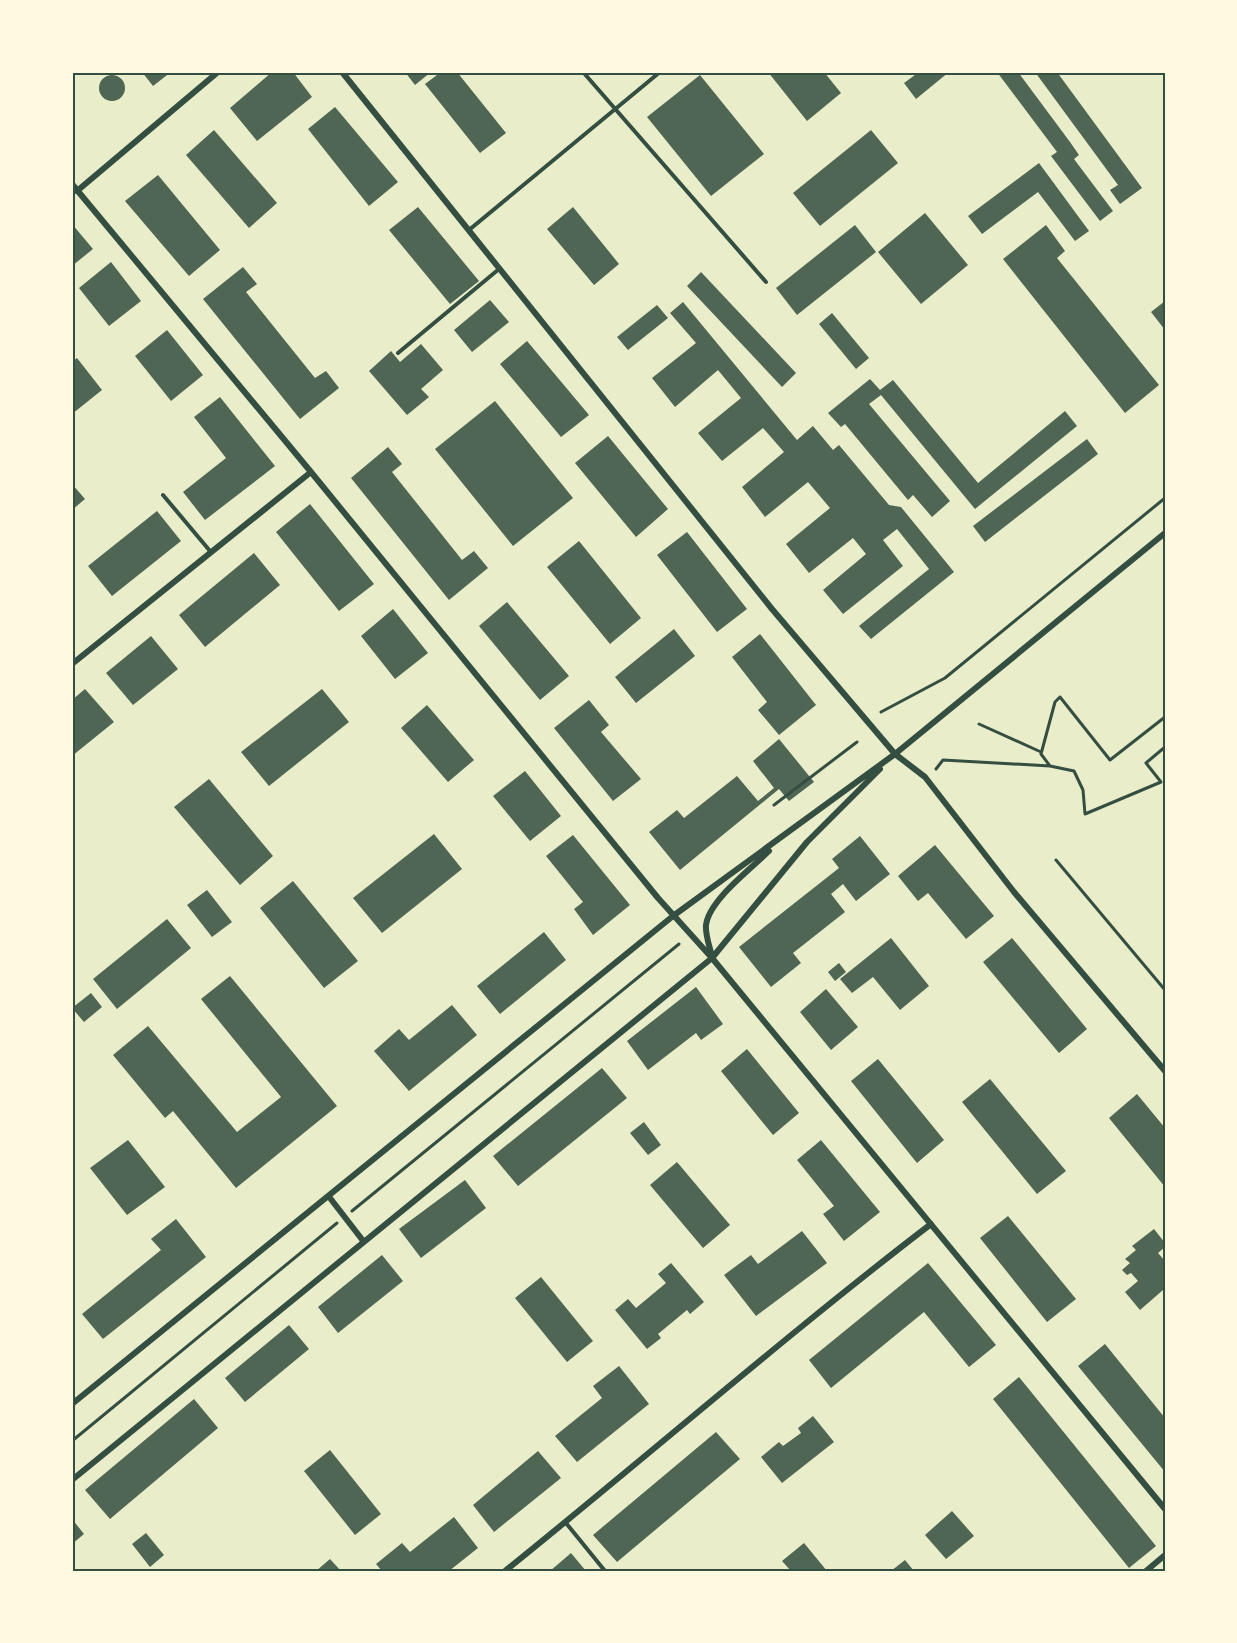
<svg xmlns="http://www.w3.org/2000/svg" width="1237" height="1643" font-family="'Source Sans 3',sans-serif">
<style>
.building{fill:#4f6655}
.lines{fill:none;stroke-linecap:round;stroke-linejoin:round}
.path{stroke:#344e41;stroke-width:3}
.service{stroke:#344e41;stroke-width:4}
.minor{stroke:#344e41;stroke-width:6}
.neatline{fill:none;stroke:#344e41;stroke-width:2}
</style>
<rect width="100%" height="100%" fill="#e9edc9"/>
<path class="building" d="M142,72H171L153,86Z
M272,72H293L312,97L257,141L230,108Z
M405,72H431L415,85Z
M441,72H457L506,133L480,153L425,84Z
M768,72H824L841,93L807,121Z
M919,72H949L916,99L904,83Z
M997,72H1018L1070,142L1079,155L1074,159L1113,211L1100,221L1051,156L1057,152Z
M1035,72H1057L1142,188L1120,204L1110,190L1118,185Z
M99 88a13 13 0 1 1 26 0a13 13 0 1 1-26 0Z
M700,75L764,154L711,196L647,117Z
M335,107L398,182L369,206L308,129Z
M214,130L277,203L249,228L186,155Z
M871,130L898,163L820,226L793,193Z
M1039,163L1089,231L1075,241L1038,192L982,234L968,216Z
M158,175L220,250L189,276L125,201Z
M418,207L479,281L450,304L389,230Z
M573,207L619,264L594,285L547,229Z
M925,213L968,265L921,304L878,252Z
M72,224L93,249L72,266Z
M855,225L876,252L797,315L776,288Z
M1046,225L1065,251L1057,258L1159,385L1125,413L1003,259Z
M111,262L141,301L109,326L79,288Z
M243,267L257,284L246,292L315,378L326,371L339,388L300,419L203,299Z
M701,272L796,373L782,387L687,286Z
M490,300L509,322L472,352L454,330Z
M1165,301V330L1151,312Z
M683,302L797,440L813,426L833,450L839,445L889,505L901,507L954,572L871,639L859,626L929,569L897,529L883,540L903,566L843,614L823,590L866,554L853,538L809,573L786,544L830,508L808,482L765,517L742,487L784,452L763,428L722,461L698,433L741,398L718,370L675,407L652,378L696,343L670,313Z
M657,305L668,318L628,350L617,337Z
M832,313L869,358L856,369L819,324Z
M167,330L203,375L171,401L135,356Z
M527,341L589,415L561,437L500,364Z
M421,344L443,370L421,389L429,397L407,415L369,371L391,351L400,362Z
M77,358L102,390L72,414V362Z
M870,379L880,390L893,380L978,483L1065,411L1077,426L975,509L881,395L869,404L950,501L932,517L913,495L908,500L845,424L841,427L828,413Z
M220,397L275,466L205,520L183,492L226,458L194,417Z
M495,401L573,498L513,546L435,449Z
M608,436L668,509L636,537L575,463Z
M1087,439L1098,454L985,542L973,526Z
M388,447L402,464L392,472L462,560L474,551L488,568L449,600L351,478Z
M72,484L85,499L72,510Z
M310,504L374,584L339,611L276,532Z
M157,511L181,541L112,596L88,566Z
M687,532L747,609L717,632L657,555Z
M579,541L641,618L610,644L547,567Z
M254,553L280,585L205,647L179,615Z
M507,602L569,676L540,700L479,626Z
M393,609L428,653L395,679L361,636Z
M674,629L695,656L636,703L615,677Z
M760,634L816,705L779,735L758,710L767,702L732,657Z
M151,636L178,669L133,705L106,673Z
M85,689L114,722L72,756V700Z
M322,689L349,722L269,786L241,752Z
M589,700L609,725L601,732L641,779L613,801L554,728Z
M427,705L474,760L448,782L401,728Z
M779,739L814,782L789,801L779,789L680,870L649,832L677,810L684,818L737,776L758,801L774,788L753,761Z
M525,771L561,816L530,841L493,796Z
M209,779L273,856L240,885L174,807Z
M434,834L462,869L382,933L353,898Z
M573,835L630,905L593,935L574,909L583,902L546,856Z
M860,836L890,874L856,901L843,884L831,894L845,912L793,953L801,963L771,987L739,947L839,868L832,859Z
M935,845L994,916L966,939L928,893L918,901L898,876Z
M293,881L358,961L324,988L260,908Z
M207,890L232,922L212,937L187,905Z
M167,919L191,948L117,1009L93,979Z
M544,932L566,960L500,1014L477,986Z
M891,938L929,986L900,1010L873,977L852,993L840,979Z
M1012,938L1087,1029L1059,1053L983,962Z
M839,963L846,972L835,981L828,972Z
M230,976L337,1106L236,1188L173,1111L165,1118L113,1055L148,1026L237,1132L281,1097L201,999Z
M696,987L723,1024L701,1040L696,1033L648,1070L627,1041Z
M826,989L858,1027L831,1050L800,1012Z
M91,993L102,1007L84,1022L72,1008Z
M452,1005L477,1035L409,1091L374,1051L399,1029L409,1040Z
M747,1049L799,1113L773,1135L721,1071Z
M878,1059L944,1140L917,1163L851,1081Z
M602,1068L627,1098L518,1186L493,1156Z
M990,1079L1066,1171L1037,1194L962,1102Z
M1137,1094L1165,1128V1187L1109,1118Z
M644,1122L661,1145L648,1155L630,1133Z
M128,1140L165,1187L127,1215L90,1168Z
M821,1140L880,1212L844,1241L823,1214L834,1206L797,1160Z
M677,1162L730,1225L703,1248L650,1185Z
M465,1180L486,1208L421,1258L399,1229Z
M1008,1216L1076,1299L1047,1322L980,1238Z
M176,1219L206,1257L103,1339L82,1314L161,1250L151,1239Z
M1154,1229L1165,1243V1247L1158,1253L1165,1261V1292L1163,1290L1140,1310L1125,1292L1138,1281L1131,1273L1127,1275L1122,1270L1130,1263L1125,1259L1136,1250L1132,1246Z
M802,1231L827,1263L756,1316L724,1275L751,1255L758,1264Z
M382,1255L403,1281L338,1333L318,1307Z
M671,1263L704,1302L690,1314L687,1310L658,1334L661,1338L647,1349L615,1310L628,1299L636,1308L666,1283L658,1274Z
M928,1263L996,1345L969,1367L924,1312L831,1388L809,1360Z
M541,1277L593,1341L567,1362L515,1298Z
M289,1325L309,1349L245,1402L225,1378Z
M1105,1344L1165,1418V1472L1078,1366Z
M619,1366L649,1404L577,1462L555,1436L602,1398L593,1386Z
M1019,1377L1156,1546L1129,1568L993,1399Z
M194,1399L218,1428L110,1519L85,1490Z
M813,1416L834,1442L782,1483L761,1457L779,1442L783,1446L801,1433L798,1428Z
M716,1432L740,1459L617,1562L593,1535Z
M330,1450L381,1514L355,1535L304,1471Z
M538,1451L561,1478L494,1532L473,1505Z
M952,1511L974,1536L946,1559L925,1535Z
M454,1517L478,1548L449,1571H382L376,1564L402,1543L410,1552Z
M72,1519L84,1534L72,1544Z
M146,1533L164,1555L150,1567L132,1544Z
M804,1543L827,1571H791L782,1561Z
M571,1553L586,1571H550Z
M330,1559L341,1571H316Z
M905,1560L914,1571H891Z"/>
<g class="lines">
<path class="path" d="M881,712L945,678L1165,498
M1165,717L1110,760L1060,697L1055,702L1041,754L1050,766L1074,771L1083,790L1085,814L1161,782L1146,763L1165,747
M979,724L1041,752
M936,769L943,760L1050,766
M774,805L857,742
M1056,860L1165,990
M352,1211L679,944
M72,1441L337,1223"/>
<path class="service" d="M583,72L766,282
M469,230L660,72
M398,353L499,269
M163,495L210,551
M566,1523L605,1571"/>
<path class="minor" d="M342,72L772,609L895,754L925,777L1014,892L1165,1071
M72,184L311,472L658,898L712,958L1165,1509
M77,191L218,72
M72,664L311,472
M712,957C710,947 705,935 706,925C709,900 751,869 769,851
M330,1198L364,1242
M72,1404L673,916L895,754L1165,533
M72,1480L712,958L807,842L880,769
M505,1571C648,1456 786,1335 931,1224
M1146,1571L1165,1555"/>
</g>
<rect width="1237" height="1643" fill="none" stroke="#fefae0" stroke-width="147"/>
<rect x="74" y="74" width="1090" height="1496" class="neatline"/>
</svg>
